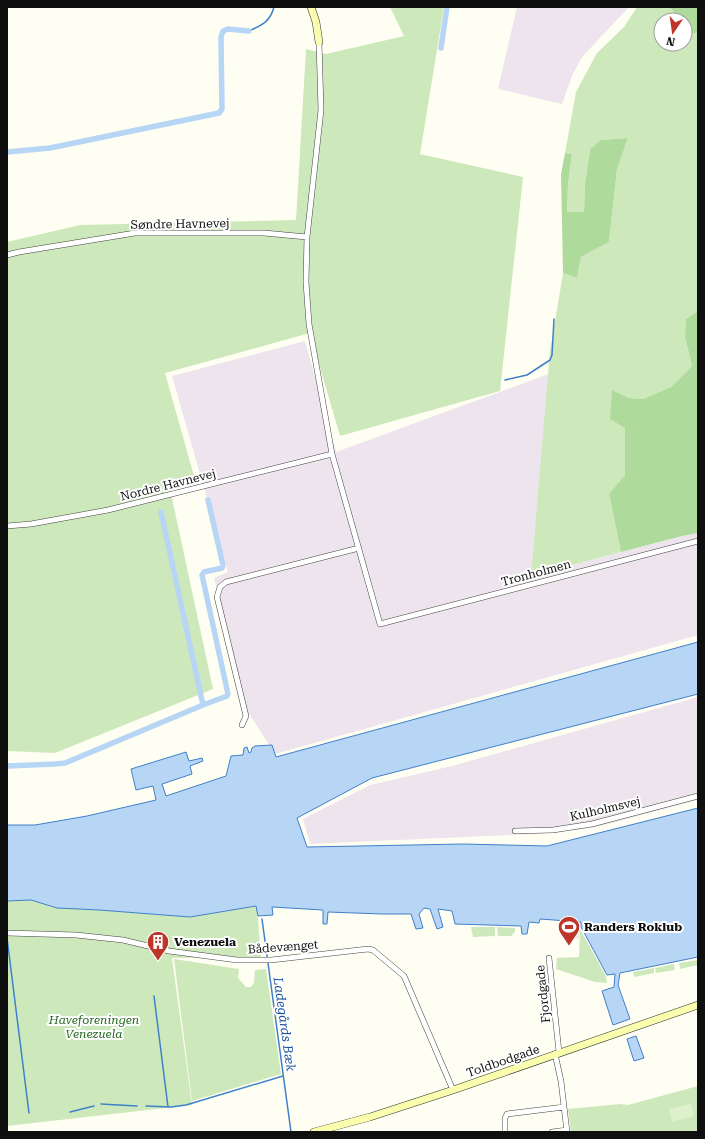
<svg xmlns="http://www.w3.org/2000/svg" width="705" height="1139" font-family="'Roboto Serif',serif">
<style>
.industrial{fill:#ede4ed}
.green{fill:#cde9bb}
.forest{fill:#aeda9b}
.pitch{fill:#dff0cd}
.plaza{fill:#efeee0}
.water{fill:#b7d5f5;stroke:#3f80cb}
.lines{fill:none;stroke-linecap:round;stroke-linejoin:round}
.stream{stroke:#3f80cb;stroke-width:1.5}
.canal{stroke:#b7d5f5;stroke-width:5.5}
.street-casing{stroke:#424242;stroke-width:6}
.secondary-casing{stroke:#313131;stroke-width:8}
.street{stroke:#fff;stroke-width:5}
.secondary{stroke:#fbfdae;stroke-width:7}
.labels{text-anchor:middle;stroke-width:4;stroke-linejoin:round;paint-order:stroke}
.street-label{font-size:12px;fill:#0f0f0f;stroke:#fff}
.poi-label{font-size:12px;font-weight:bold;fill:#0f0f0f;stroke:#fff;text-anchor:start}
.park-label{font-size:12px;font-style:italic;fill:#256720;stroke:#fff}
.water-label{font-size:13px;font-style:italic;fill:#1a52a0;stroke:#fff}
</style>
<rect width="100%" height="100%" fill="#fffef2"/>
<path class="industrial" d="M517,7H629L582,57L572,76L562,104L498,89Z
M305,341L336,452L549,374L531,576L682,536L698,533V635L275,754L248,712L214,578L228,572L172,376Z
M698,697V800L596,827L552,833L310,844L303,819L370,785L452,766Z"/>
<path class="green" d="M390,7H444L420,154L523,177L500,391L340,436L310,333L165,373L194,476L169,484L213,689L55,753L7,751V242L80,225L296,220L306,49L326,54L404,36Z
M637,7H670L680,20H661V44H685V27L689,34L698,33V311L686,319L685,337L692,366L671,387L643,399L629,398L612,390L625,427V475L609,494L621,552L531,576L550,351L563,273L577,278L581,257L609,242L617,169L628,138L601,140L590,149L585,184L584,212H567L568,184L572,154L565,153L576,92L597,53L624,27Z
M31,900L57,908L99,910L190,917L257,906L261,957L172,958L192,1105L7,1126V901Z
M471,927H495V936L473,937Z
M497,927L515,928V932L511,936H498Z
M580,929L606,976L607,983L595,982L556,969L557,958L579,957Z
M174,959L239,969L238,978L246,987H251L254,983L255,970L266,969L281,1074L192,1101Z
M698,960V965L680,969L679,963Z
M674,964L675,970L656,973L655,968Z
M654,968V973L634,977L633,972Z
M698,1086V1132H571L568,1109L620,1104L628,1105Z"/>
<path class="forest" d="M670,7H698V33L689,34L685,27V20H680Z
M628,138L617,169L609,242L581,257L577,278L563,273L561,174L565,153L572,154L568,184L567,212H584L585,184L590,149L601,140Z
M698,311V533L682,536L621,552L609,494L625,475V428L610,419L612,390L629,398L643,399L671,387L692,366L685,337L686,319Z"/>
<path class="pitch" d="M691,1104L694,1116L672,1122L669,1109Z"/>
<path class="plaza" d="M569,922L580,923L579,939L567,938Z"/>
<path class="water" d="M698,642V694L372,778L297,818L307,847L463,844L547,846L698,808V957L620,973L618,985L630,1019L613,1025L602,991L614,987L615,974L607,975L581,927V922L540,919L539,923L529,922L527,934H522L521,926L455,924L452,911L438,909L443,927L437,929L430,909L424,908L419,914L423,928L416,929L411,914H382L328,912L327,924H323V910L272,907L273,915L258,916L256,906L190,917L99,910L57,908L31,900L7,901V825H35L87,816L156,800L153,786L136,790L131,769L186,752L189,761L202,758L203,761L190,766L192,774L162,784L166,796L226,776L231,756L243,755L244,748L247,747L249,753L251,752L252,748L255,746L272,745L276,757Z
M636,1036L644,1058L634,1061L627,1039Z"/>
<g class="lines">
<path class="stream" d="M249,31C262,25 270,22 274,7
M505,380L527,375L550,360L552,355L554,319
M262,919L291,1132
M7,938L29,1113
M154,996L168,1107
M101,1104L137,1106
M146,1106L171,1107L186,1105L283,1076
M70,1112L94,1106"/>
<path class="canal" d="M441,48L447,7
M7,152L50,148L219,113L222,109L221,37L223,31L228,29L249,31
M161,512L203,705
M7,766L55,764L65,763L203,705L227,696L228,694L202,575L204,572L222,568L223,565L208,500"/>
<g class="street-casing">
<path id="street" d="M319,42L321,110L307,237L306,282L309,324L332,454L380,624L698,541
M7,255L19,252L135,233H264L307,237
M7,526L31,524L108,510L332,454
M242,725L246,716L217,597L220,587L226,582L359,548
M515,831L553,830L592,824L698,796
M7,933L76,935L123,940L169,951L237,960H271L368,949L373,950L404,976L453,1090
M549,958L559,1052
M555,1054L561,1081L567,1132
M505,1132V1118L507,1114L564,1107
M552,1132L567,1130"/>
</g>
<g class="secondary-casing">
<path id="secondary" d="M311,7L316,22L319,42
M314,1132L370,1117L453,1090L698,1005"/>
</g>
<use href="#street" class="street"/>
<use href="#secondary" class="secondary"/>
</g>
<defs>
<g id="stadium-pin" transform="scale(1.15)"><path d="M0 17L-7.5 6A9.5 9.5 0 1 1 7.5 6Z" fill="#be3629" stroke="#fff"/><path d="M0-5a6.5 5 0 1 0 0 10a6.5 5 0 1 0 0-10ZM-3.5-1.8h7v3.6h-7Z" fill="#fff"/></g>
<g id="building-pin" transform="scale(1.15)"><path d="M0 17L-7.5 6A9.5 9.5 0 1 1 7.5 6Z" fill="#be3629" stroke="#fff"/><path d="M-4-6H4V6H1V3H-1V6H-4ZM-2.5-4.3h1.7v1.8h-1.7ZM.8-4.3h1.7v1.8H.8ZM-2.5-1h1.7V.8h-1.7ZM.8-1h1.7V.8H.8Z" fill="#fff"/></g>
</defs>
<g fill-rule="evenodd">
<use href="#stadium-pin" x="569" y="927"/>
<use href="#building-pin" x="158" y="942"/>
</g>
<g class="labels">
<g class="street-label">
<text transform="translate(180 224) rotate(-1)" y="4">Søndre Havnevej</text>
<text transform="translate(168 485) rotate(-14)" y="4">Nordre Havnevej</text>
<text transform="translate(536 573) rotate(-15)" y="4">Tronholmen</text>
<text transform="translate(605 809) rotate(-13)" y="4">Kulholmsvej</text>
<text transform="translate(283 947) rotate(-4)" y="4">Bådevænget</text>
<text transform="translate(543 994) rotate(-96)" y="4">Fjordgade</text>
<text transform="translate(503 1061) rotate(-19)" y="4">Toldbodgade</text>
</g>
<g class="poi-label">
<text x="584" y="931">Randers Roklub</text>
<text x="174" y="946">Venezuela</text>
</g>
<g class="park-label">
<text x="94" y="1024">Haveforeningen<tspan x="94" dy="14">Venezuela</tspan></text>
</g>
<g class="water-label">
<text transform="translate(285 1024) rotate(82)" y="5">Ladegårds Bæk</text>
</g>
</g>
<rect width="705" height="1139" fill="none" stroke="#0f0f0f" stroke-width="16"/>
<g transform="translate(673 32) rotate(193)"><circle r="19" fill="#ffffff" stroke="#9f9f9f"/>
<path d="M0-3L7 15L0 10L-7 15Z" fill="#be3629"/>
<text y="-6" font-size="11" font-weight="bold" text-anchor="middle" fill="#0f0f0f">N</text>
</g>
</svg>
